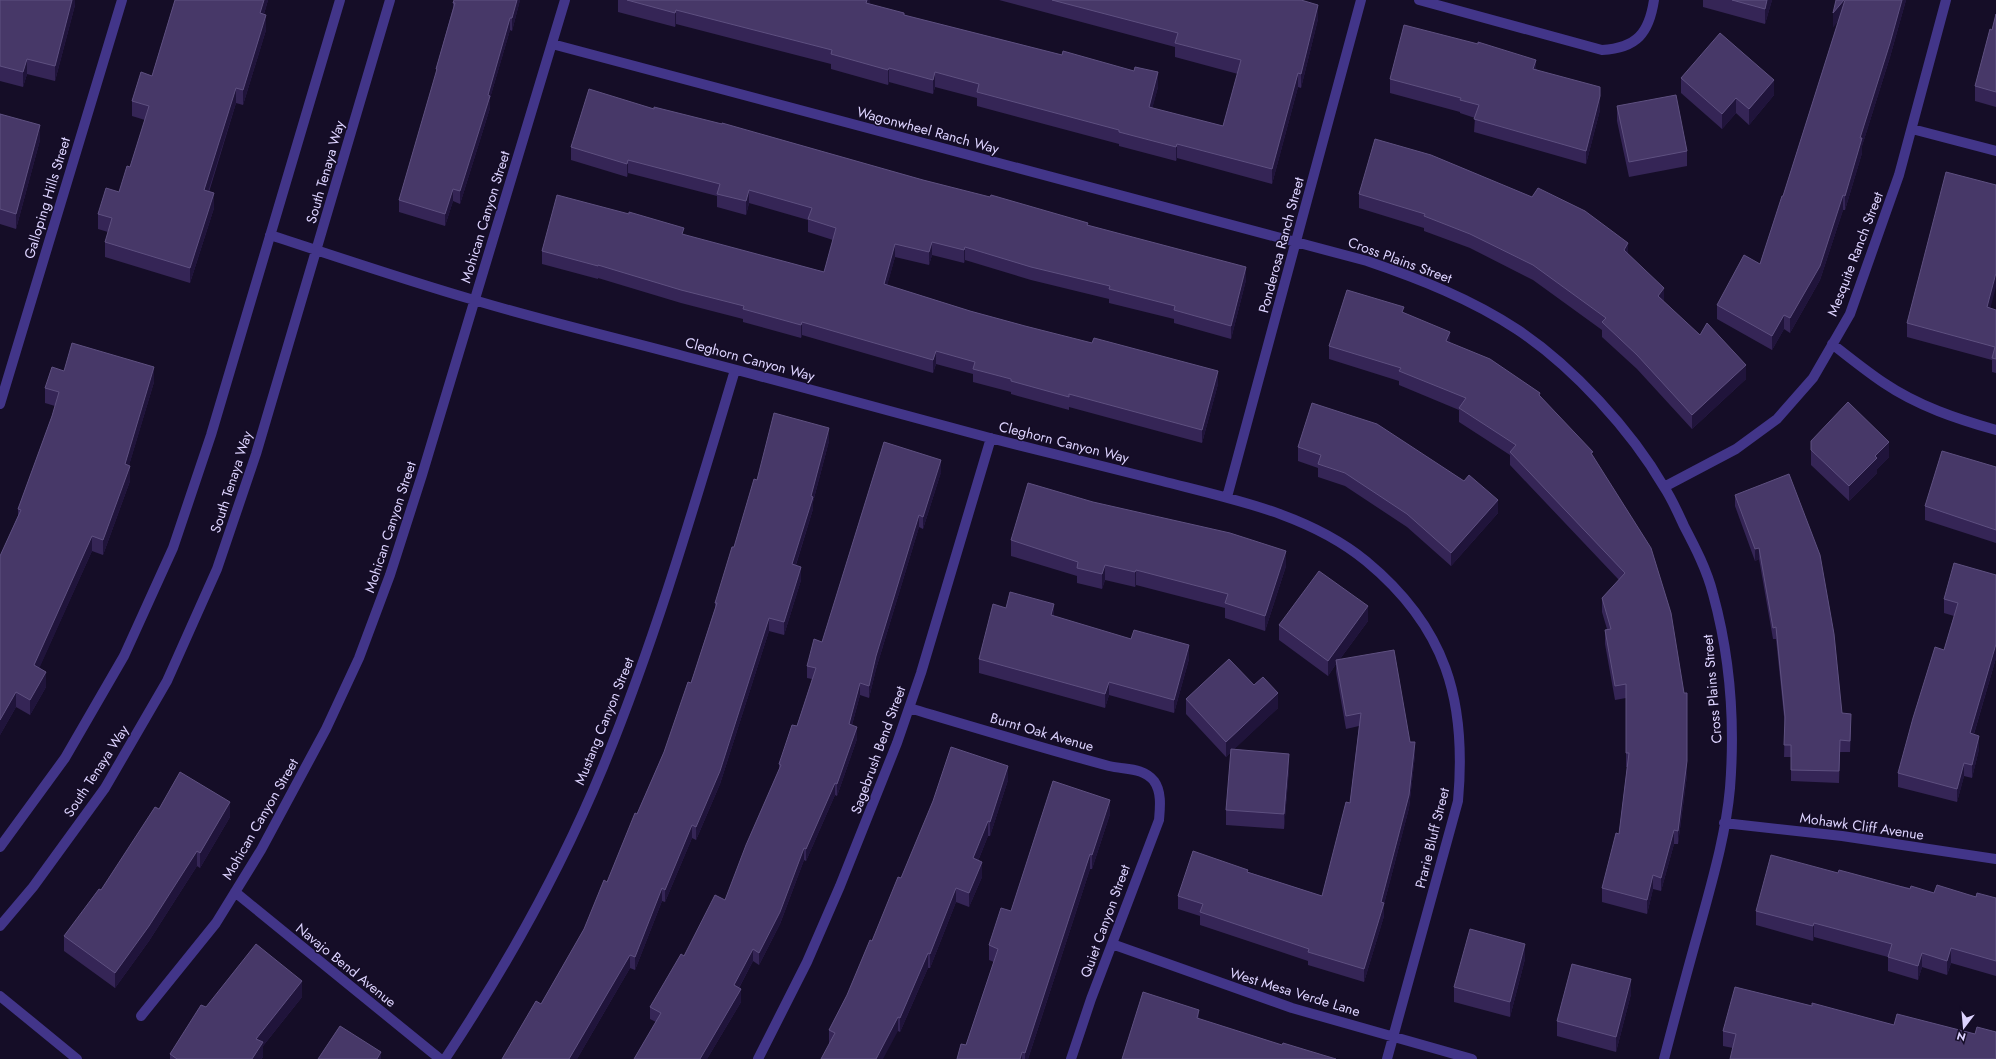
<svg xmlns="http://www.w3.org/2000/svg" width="1996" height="1059" font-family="Jost,sans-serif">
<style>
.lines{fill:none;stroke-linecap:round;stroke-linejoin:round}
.minor{stroke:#423589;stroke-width:10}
.wall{fill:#352556}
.shaded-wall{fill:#20143b}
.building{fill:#473868;stroke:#5e5080}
.labels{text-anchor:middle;stroke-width:3;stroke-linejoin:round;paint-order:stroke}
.street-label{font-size:14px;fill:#ddd3ff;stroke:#150d27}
</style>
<rect width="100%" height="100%" fill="#150d27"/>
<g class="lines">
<path class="minor" d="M1419,0L1602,50C1637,48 1649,33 1654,0
M552,44L1367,261C1420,279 1471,299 1518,330C1573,367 1631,430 1664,487C1672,499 1678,513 1684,526C1695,547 1707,570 1713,594C1730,656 1735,724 1730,788C1726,833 1713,878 1701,922C1688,968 1676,1013 1664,1059
M1912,129L1996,151
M270,235C338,257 405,280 474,300C544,321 616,338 687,357C788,383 889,411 990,438C1047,452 1105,467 1162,481C1232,499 1309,514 1366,561C1446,627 1467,700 1458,801L1387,1059
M1832,344C1849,357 1866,371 1884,383C1918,406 1957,419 1996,430
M0,404L122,0
M1664,487L1736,449L1777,419L1813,378L1850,314L1899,175L1946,0
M1227,497L1361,0
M909,708C976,728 1042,748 1109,766C1125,770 1143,767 1154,781C1162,792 1160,808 1159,820L1091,999L1071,1059
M1724,823L1842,836L1996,859
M0,847L65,758L124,656L173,548L211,435L340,0
M235,892L440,1059
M0,926L33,887L105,788L167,681L217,569L256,454L390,0
M1112,944L1292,1008L1472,1059
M0,996L77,1059
M141,1016L216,923L261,850L326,729L359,658L390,575L422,475L565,0
M445,1059C506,967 561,869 603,767C656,638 695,503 735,370
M758,1059L807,962L840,886L897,743L921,673L991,438"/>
</g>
<path class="wall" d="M0,0H75V5L55,81L27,74L23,87L0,81Z
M175,0H268L264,14L266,30L243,105L236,103L209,192L214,208L190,283L105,257V242L108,232L98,229V214L119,192L130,167L145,120L132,116V101L152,76Z
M454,0H520L512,31L510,30L490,98V108L460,204L453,201L445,226L399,212V200L436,76V69L453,8V3Z
M618,0H870V4L904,15L1158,87L1152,108L1223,126L1238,74L1175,57V47L999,0H1301L1318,19L1301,88L1298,87L1272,184L1177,158L1176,161L1119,146V144L977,106V98L935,87L933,94L889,82L888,85L831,69V64L676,24L675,27L618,12Z
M1703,0H1772L1765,24L1703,7Z
M1836,0H1906L1890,57L1862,146V153L1845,210H1843L1820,280L1790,333L1784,329L1772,350L1717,319V305L1760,264L1783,196L1839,20L1833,27Z
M1996,14V107L1975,101V86L1992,30Z
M1536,69L1600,110L1586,164L1474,132L1475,118L1460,113V112L1390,93V79Z
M1681,78L1774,95L1749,125L1736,113L1722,129L1681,93Z
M1617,106L1687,151V166L1629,177L1617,121Z
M654,109L923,180L1088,225L1246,280L1231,339L1174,323V319L1109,303V299L1031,280L965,260L964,263L932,255L929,265L895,257L887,285L970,311L1218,384L1202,443L1069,407V410L1011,394V392L973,382V374L936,364L933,373L802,335L801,338L743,322V319L681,303L598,278V279L542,264V251L684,235L824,272L833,240L808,232V220L749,203L746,215L717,207V196L628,173L627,177L571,160V147Z
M0,114L40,140L16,229L0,224Z
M1359,194L1628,254L1664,302L1746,379L1692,429L1637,369L1602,337V330L1533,280L1470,248L1424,231V228L1359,208Z
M1990,308L1996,310V373L1992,372V360L1907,337V323Z
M1404,313L1450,343L1540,397L1593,456L1687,775L1678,844H1674L1661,891L1653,889L1647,914L1602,902V888L1619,834L1627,767H1626V698L1615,700L1605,644V630L1607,629L1602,612V598L1619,580L1510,465V455L1459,422V410L1399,385V381L1329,359V346Z
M64,371L154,382L129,465L130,481L103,555L92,551L39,668L46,687L30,715L16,707L0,735V556L18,516V509L52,416L55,406L45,403V388Z
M829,441L813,502V509L796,565L801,580L784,635L769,631L720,784L696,840L692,838L665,902L662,901L635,970L630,968L577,1059H502L541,1004L584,929L607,882L664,752L691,683L715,608V603L757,480Z
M1811,441L1889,457L1877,469V473L1849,501L1811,465Z
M1298,447L1498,513L1451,566L1407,527L1345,486L1318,477V468L1298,461Z
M1996,467V543L1925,520V506Z
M941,472L923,529L919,527L876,669L869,698L860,695L852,725L857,739L837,796L835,795L806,861L804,860L780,924L759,965L753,961L739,988L741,1002L707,1059H634L656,1022L650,1019V1007L684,956L725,900L779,769V764L797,726L812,679L807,678V666L822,642Z
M1735,495L1842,713L1851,725L1850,752H1840L1839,783L1791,781V757H1784L1785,726L1776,639H1773L1759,559L1755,561L1735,506Z
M1011,540L1286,566L1265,631L1225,618V608L1136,585L1135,587L1105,580L1102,589L1077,583V576L1011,556Z
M1996,575V658L1974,734L1979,749L1972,778L1964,776L1957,802L1898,787V773L1944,650L1954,616L1944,613V599Z
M1006,608L1054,616L1189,659L1174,713L1109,695L1105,708L979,673V659Z
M1368,621L1340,659L1410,742L1415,755L1409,808L1384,904V916L1364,982L1308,965V961L1200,925V916L1178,909V896L1248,872L1322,896L1350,803L1359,726L1346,729L1336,672V664L1328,676L1279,640V625Z
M1254,685L1278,708L1234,749L1289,769L1284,829L1226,825V810L1231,752L1226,757L1186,714V699Z
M1008,780L990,836H988L978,861L982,877L969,907L956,902L930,968H928L900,1032L898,1031L829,1044V1030L847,995L872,941Z
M159,809L230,817L200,868L197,866L149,941L115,988L64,951V936L101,890Z
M1110,814L1092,869H1090L1028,1059H957L966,1045L994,962L989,960V945L1011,911Z
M1838,873L1934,893L1996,898V976L1951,963L1947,975L1922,967L1918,980L1888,971V957L1814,937L1813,941L1756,925V911Z
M1525,959L1510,1017L1454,1002V987Z
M1631,994L1616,1052L1557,1036V1021Z
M302,997L263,1046V1057L261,1059H170V1054L206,1007Z
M1812,1006L1894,1025L1975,1034L1996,1059L1733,1048L1723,1046V1031Z"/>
<path class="shaded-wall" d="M72,0H75V5L55,81V66Z
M264,0H268L260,28V13Z
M517,0H520L512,31V18Z
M867,0H870V6L866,3Z
M1767,0H1772L1765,24V9Z
M1844,0H1846V12L1833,27V13Z
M1902,0H1906L1890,57L1862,146V153L1845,210V196L1860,138Z
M1318,5V19L1301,88V74Z
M676,10V24L675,27V13Z
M266,15V30L243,105V90Z
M510,18V30L490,98V108L460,204V191Z
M27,59V74L23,87V72Z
M1536,60V73L1533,69Z
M889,68V82L888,85V70Z
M935,72V87L933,94V80Z
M1158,72V87L1149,121V107Z
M1298,73V87L1272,184V169Z
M1774,80V95L1749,125V109Z
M236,88V103L204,205V190Z
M1600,96V110L1586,164V151Z
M1736,98V113L1722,129V114Z
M40,125V140L16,229V214Z
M1177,144V158L1176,161V147Z
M628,160V173L627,177V164Z
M453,189V201L445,226V214Z
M749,190V203L746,215V201Z
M214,193V208L190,283V268Z
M1843,195V210L1820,280L1790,333V318Z
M932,242V255L929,265V252Z
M1628,243V258L1624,250Z
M895,244V257L884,297V284Z
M965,247V260L964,263V250Z
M1246,267V280L1231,339V326Z
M1996,273V287L1987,321V307Z
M1664,288V302L1658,296Z
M1784,315V329L1772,350V336Z
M802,322V335L801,338V325Z
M1450,332V345L1446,341Z
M936,351V364L933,373V360Z
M1746,365V379L1692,429V415Z
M154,367V382L125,479V464Z
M1218,371V384L1202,443V430Z
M829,428V441L813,502V509L792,577V564Z
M1889,442V457L1877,469V473L1849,501V486L1875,456Z
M941,460V472L923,529V517Z
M130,466V481L103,555V540Z
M1498,500V513L1451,566V553Z
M919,515V527L876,669L869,698V686L876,656Z
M92,536V551L34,680V665Z
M1759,548V559L1755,561V549Z
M1286,551V566L1265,631V616Z
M1105,565V580L1102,589V574Z
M801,567V580L784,635V622Z
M1136,570V585L1135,587V572Z
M1054,604V618L1051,615Z
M1368,606V621L1337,663L1336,660V664L1328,676V661Z
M769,618V631L720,784L696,840V827Z
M1996,644V658L1970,747V733Z
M1189,645V659L1174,713V700Z
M46,672V687L30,715V700Z
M1109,682V695L1105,708V694Z
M860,683V695L849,736V724Z
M16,692V707L0,735V720Z
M1278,693V708L1226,757V742Z
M857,727V739L837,796V784Z
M1979,736V749L1972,778V765Z
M1415,742V755L1409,808L1384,904V916L1364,982V969L1381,902Z
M1289,754V769L1284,829V814Z
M1687,761V775L1678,844V831Z
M1964,763V776L1957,802V789Z
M1008,766V780L990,836V822Z
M835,783V795L806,861V849Z
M1110,800V814L1092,869V855Z
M230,802V817L200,868V853Z
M988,821V836L973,873V858Z
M692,825V838L665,902V890Z
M1674,830V844L1661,891V878Z
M804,848V860L780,924L759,965V953Z
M197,851V866L149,941L115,988V973Z
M1090,854V869L1028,1059H1025V1053Z
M982,862V877L969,907V893Z
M1653,875V889L1647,914V900Z
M662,888V901L635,970V957Z
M956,888V902L930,968V954Z
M1814,923V937L1813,941V926Z
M1525,944V959L1510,1017V1002Z
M1951,948V963L1947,975V961Z
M753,949V961L734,997V985Z
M928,953V968L900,1032V1018Z
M1922,953V967L1918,980V966Z
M630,955V968L577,1059H569Z
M1631,979V994L1616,1052V1037Z
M302,981V997L263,1046V1057L261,1059H252L256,1039Z
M741,989V1002L707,1059H700Z
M1199,1010V1025L1197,1018Z
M898,1017V1031L883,1059H876Z
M381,1052V1059H377Z
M1022,1052V1059H1020Z"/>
<path class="building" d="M0,0H72L55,66L27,59L23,72L0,66Z
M175,0H264L260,13L266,15L243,90L236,88L204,190L214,193L190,268L105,242L112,218L98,214L106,188L119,192L127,166L130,167L149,106L132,101L141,72L152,76Z
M454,0H517L512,18H510L488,95L490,96L460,191L453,189L445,214L399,200L437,69H436L455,3H453Z
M627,0H867L866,3L904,13V15L1062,55L1063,51L1134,71L1135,67L1158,72L1149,107L1223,126L1241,60L1175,43L1178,33L1052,0H1301L1318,5L1301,74L1298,73L1272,169L1177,144L1176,147L1119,132V130L977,92L979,84L935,72L933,80L889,68L888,70L831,54L832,50L676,10L675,13Z
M1732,0H1767L1765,9Z
M1836,0H1844L1833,13Z
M1845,0H1902L1890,43L1860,138H1862L1845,196L1843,195L1820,266L1790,318L1784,315L1772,336L1717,305L1744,255L1760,264L1782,196H1783Z
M1996,14V92L1975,86L1990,29L1992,30Z
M1404,25L1478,44V42L1536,60L1533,69L1600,87V96L1586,151L1474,119L1479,105L1460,100L1461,98L1390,79Z
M1720,33L1774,80L1749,109L1736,98L1722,114L1681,78Z
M589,89L654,109V107L722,124V123L923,180L990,197L991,195L1088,223L1087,225L1246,267L1231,326L1174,310L1175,306L1109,289L1110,286L1031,267L965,247L964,250L932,242L929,252L895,244L884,284L970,311L1025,326L1092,343L1094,338L1218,371L1202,430L1069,394V397L1011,381V379L973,369L975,362L936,351L933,360L802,322L801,325L743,309L744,306L681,290L598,265V266L542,251L557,195L629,214V212L684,228L682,234L824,272L836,228L808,219L812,208L749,190L746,201L717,194L720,184L628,160L627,164L571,147Z
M1676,95L1687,151L1629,162L1617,106Z
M0,114L40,125L16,214L0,209Z
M1375,139L1431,155L1532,197L1538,188L1585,211L1628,243L1624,250L1664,288L1658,296L1700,335L1707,323L1746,365L1692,415L1637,355L1602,322L1606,318L1533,265L1470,234L1424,216L1425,214L1359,194Z
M1946,172L1996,185V273L1987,307L1996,310V359L1992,358L1995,347L1907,323Z
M1347,290L1404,307L1402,312L1450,332L1446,341L1490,359L1540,393L1539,395L1593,452L1591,453L1651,548L1671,613L1684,693H1687V761L1678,831L1674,830L1661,878L1653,875L1647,900L1602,888L1616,833L1619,834L1629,753H1626V684L1615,686L1605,630L1611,629L1602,598L1625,573L1510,452L1516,445L1459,408L1466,398L1399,371L1401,368L1329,346Z
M72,343L154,367L125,464L130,466L103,540L92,536L34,665L46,672L30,700L16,692L0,720V556L21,510L18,509L52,416L59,392L45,388L52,367L64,371Z
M1848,402L1889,442L1875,456L1877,458L1849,486L1811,450V441Z
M1312,403L1377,424L1464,481L1469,475L1498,500L1451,553L1407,514L1345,473L1318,464L1321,455L1298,447Z
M774,413L829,428L811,496L813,497L792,564L801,567L784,622L769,618L720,771L696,827L692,825L665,890L662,888L635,957L630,955L569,1059H502L536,1001L541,1004L584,929L604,880L607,882L635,813L637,814L664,752L688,682L691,683L717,603H715L732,547H734L754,479L757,480Z
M884,442L941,460L923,517L919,515L876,656L869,686L860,683L849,724L857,727L837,784L835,783L806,849L804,848L780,912L759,953L753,949L734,985L741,989L700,1059H634L661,1013L650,1007L681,954L684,956L715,895L725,900L746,845L781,765L779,764L792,725L797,726L816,668L807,666L814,639L822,642Z
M1942,451L1996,467V530L1925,506Z
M1789,474L1820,555L1834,634L1842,713L1851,714L1850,741L1840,740L1839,771L1791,770V745H1784L1785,717L1776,627L1773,628L1759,548L1755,549L1735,495Z
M1028,483L1093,502L1230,533L1286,551L1265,616L1225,603L1228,594L1136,570L1135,572L1105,565L1102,574L1077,568L1078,562L1011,540Z
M1954,563L1996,575V644L1970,733L1979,736L1972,765L1964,763L1957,789L1898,773L1913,718L1935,647L1944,650L1958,603L1944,599Z
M1319,571L1368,606L1328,661L1279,625Z
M1010,592L1054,604L1051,615L1131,639L1134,630L1189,645L1174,700L1109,682L1105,694L979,659L993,604L1006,608Z
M1394,650L1410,742H1415L1409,795L1381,902L1384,903L1364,969L1308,952L1309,949L1200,912L1203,904L1178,896L1193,851L1248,870L1247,872L1322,896L1346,802L1350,803L1361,713L1346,716L1336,660Z
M1229,659L1254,685L1263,677L1278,693L1226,742L1186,699Z
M951,747L1008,766L990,822L988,821L973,858L982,862L969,893L956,888L930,954L928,953L900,1018L898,1017L876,1059H821L835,1033L829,1030L847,995L870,940L872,941L898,877L901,878L933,801Z
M1231,749L1289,754L1284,814L1226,810Z
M180,772L230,802L200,853L197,851L149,926L115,973L64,936L99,889L101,890L155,807L159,809Z
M1053,781L1110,800L1092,855L1090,854L1025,1053L1022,1052L1020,1059H957L961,1044L966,1045L998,949L989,945L1001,908L1011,911Z
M1771,855L1838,873L1839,870L1910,889L1911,886L1934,893L1937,885L1976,897L1977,893L1996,898V961L1951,948L1947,961L1922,953L1918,966L1888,957L1892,944L1814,923L1813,926L1756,911Z
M1470,929L1525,944L1510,1002L1454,987Z
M256,944L302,981L256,1039L263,1042L252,1059H177L170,1054L201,1005L206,1007Z
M1572,964L1631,979L1616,1037L1557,1021Z
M1735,987L1812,1006V1003L1894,1025L1897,1014L1975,1034L1977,1027L1996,1032V1059H1730L1736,1034L1723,1031Z
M1143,992L1199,1010L1197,1018L1282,1045L1283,1043L1336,1059H1122Z
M340,1026L381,1052L377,1059H318Z"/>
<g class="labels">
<g class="street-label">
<text transform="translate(928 130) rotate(15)" y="5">Wagonwheel Ranch Way</text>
<text transform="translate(325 172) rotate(-74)" y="5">South Tenaya Way</text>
<text transform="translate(47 198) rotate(-73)" y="5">Galloping Hills Street</text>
<text transform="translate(485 217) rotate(-73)" y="5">Mohican Canyon Street</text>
<text transform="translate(1281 245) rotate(-75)" y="5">Ponderosa Ranch Street</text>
<text transform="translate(1855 254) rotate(-69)" y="5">Mesquite Ranch Street</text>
<text transform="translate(1400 260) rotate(20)" y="5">Cross Plains Street</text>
<text transform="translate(750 359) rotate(15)" y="5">Cleghorn Canyon Way</text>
<text transform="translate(1064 442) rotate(14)" y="5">Cleghorn Canyon Way</text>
<text transform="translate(231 482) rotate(-72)" y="5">South Tenaya Way</text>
<text transform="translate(390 527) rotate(-72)" y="5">Mohican Canyon Street</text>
<text transform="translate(1712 689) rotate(-95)" y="5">Cross Plains Street</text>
<text transform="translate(604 721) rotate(-68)" y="5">Mustang Canyon Street</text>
<text transform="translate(1042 732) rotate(16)" y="5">Burnt Oak Avenue</text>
<text transform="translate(878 750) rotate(-70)" y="5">Sagebrush Bend Street</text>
<text transform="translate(96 771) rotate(-57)" y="5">South Tenaya Way</text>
<text transform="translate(260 819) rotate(-60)" y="5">Mohican Canyon Street</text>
<text transform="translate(1862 826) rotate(8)" y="5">Mohawk Cliff Avenue</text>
<text transform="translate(1432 838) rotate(-76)" y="5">Prarie Bluff Street</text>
<text transform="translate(1105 921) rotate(-70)" y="5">Quiet Canyon Street</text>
<text transform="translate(346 965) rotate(39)" y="5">Navajo Bend Avenue</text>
<text transform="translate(1295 992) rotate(17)" y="5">West Mesa Verde Lane</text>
</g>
</g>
<g transform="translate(1964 1027) rotate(196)" stroke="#150d27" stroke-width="3" paint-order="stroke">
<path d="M0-3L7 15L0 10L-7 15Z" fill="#ddd3ff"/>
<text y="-6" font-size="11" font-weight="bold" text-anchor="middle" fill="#ddd3ff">N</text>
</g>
</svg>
